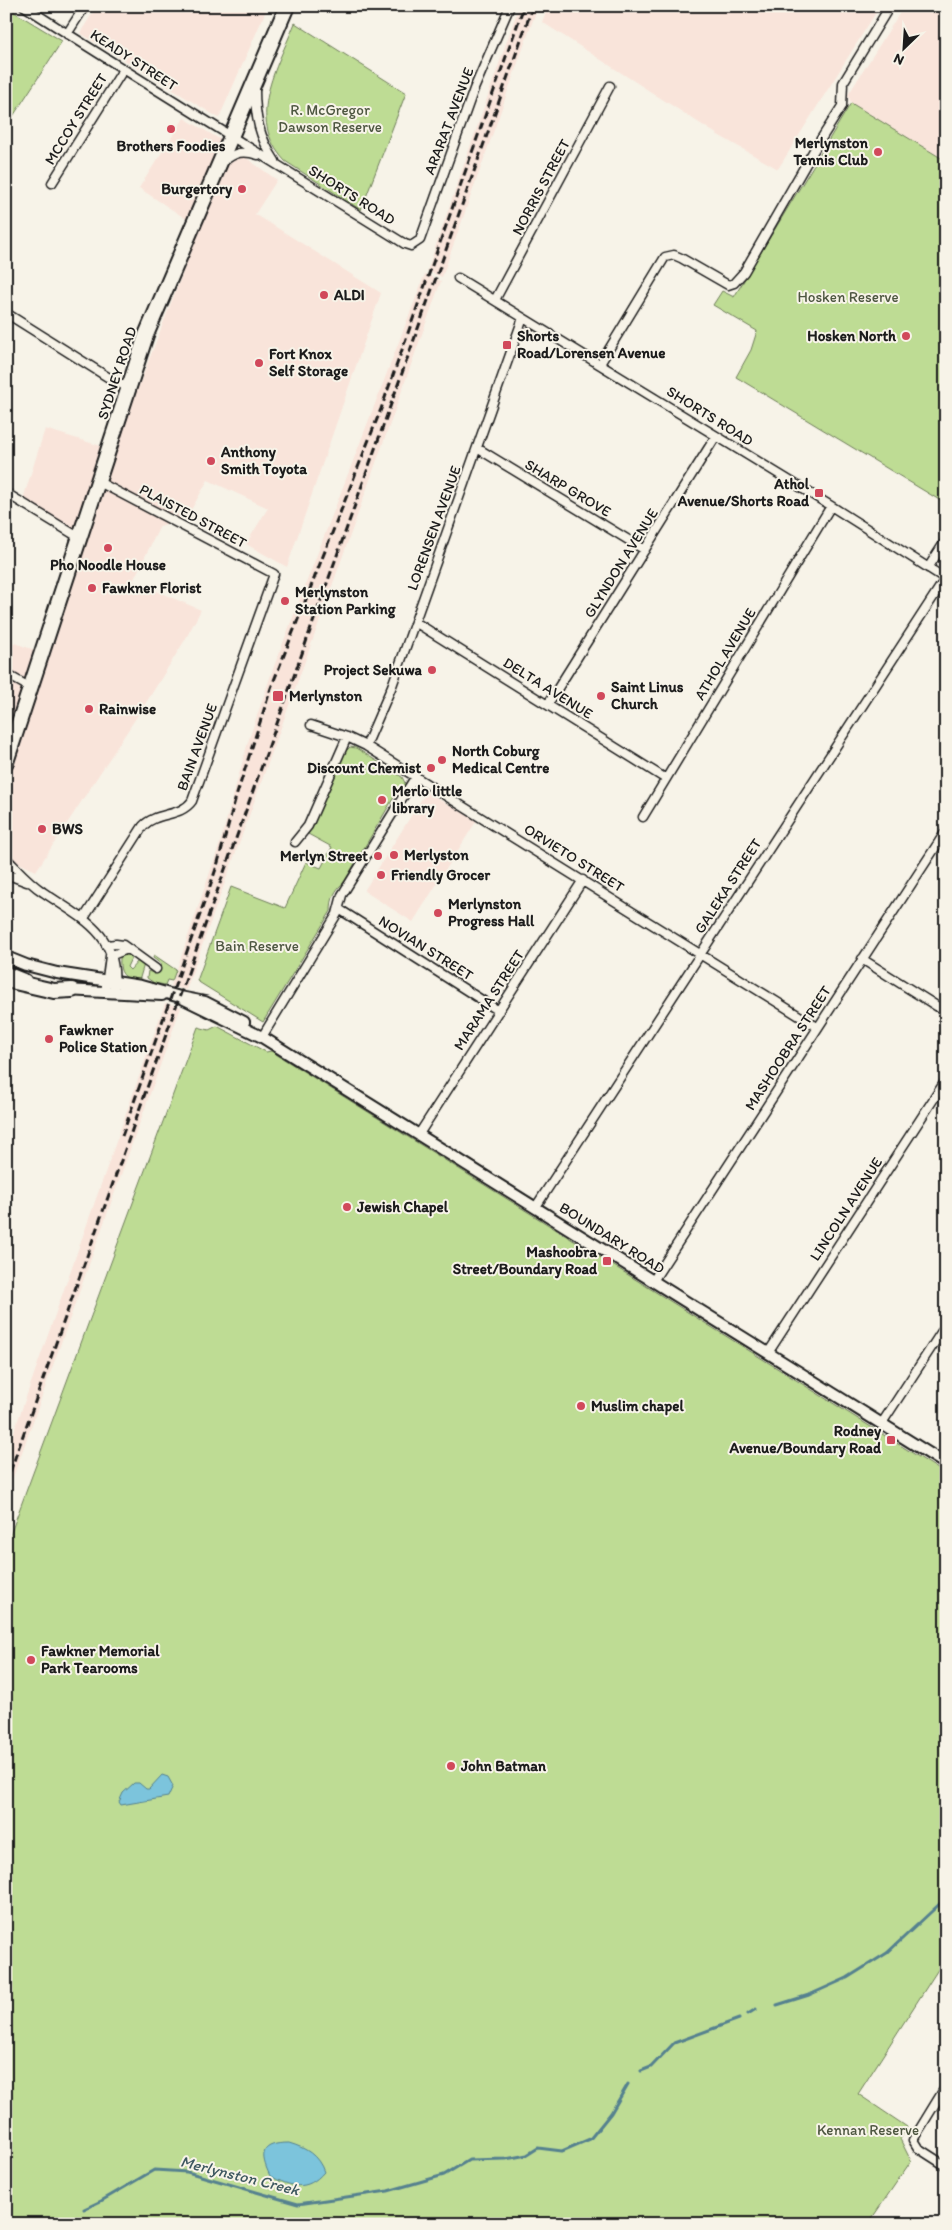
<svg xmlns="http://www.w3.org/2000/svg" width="952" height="2230" font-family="Itim,sans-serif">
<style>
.built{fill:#f9e4da}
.green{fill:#bedc94;stroke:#6d7c58}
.water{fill:#7bc4dc;stroke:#55818f}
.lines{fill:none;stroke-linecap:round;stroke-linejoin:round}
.stream{stroke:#55818f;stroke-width:3}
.street-casing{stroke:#1c1c1c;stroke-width:11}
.secondary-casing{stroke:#1c1c1c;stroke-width:14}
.highway-casing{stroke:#1c1c1c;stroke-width:18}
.street{stroke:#f7f3e8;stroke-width:8}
.secondary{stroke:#f7f3e8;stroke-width:10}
.highway{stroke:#f7f3e8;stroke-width:14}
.rail{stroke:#1c1c1c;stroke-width:3;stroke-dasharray:8 4;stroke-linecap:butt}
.poi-dot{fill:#d1495b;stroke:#f7f3e8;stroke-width:2}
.labels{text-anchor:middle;stroke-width:4;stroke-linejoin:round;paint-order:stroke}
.street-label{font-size:15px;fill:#1c1c1c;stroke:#f7f3e8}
.park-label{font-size:15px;fill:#4d5640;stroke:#f7f3e8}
.poi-label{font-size:15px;font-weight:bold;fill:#1c1c1c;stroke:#f7f3e8;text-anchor:start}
.water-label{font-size:16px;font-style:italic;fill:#3d575f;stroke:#f7f3e8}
</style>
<rect width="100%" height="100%" fill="#f7f3e8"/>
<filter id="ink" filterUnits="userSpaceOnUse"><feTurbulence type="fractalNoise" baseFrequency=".02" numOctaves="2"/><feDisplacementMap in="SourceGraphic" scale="10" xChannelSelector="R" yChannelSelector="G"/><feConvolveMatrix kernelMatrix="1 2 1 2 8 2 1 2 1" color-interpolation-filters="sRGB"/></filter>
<g filter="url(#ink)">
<path class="built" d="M97,6H268L219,118L80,33Z
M519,6H538L442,277L427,271Z
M548,6H880L778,169L718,135L542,22Z
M904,6H946V161L851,103L848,95Z
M184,118L221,140L277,180L255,214L381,293L287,567L246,544L268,508L208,480L187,517L160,526L133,581L201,610L185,640L149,698L36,871L6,857V640L49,655L86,537L23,499L45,429L114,450L200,228L139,188Z
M425,274L441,281L317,628L186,990L171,986L220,843L248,742L273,669Z
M426,792L477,820L413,922L364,891Z
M165,1003L181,1007L6,1497V1454Z"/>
<path class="green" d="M6,7L62,41L6,127Z
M295,23L406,93L361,210L285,161C245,118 277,68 295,23Z
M851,103L946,161V504L736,377L751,350L757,331L713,305L722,291L734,297Z
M350,747L356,748L402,777L406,785L397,792L344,882C335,890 331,898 331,911L263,1022L197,981L231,887L285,908L306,862L321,868L332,847L308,834L342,755Z
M128,954L132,956L127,967L130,970L138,961L144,964L139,981C124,979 119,974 120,958L123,955Z
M154,955L176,970L172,981L167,980L165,985L154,983L147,978L148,971L155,974L160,969L161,964L153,958Z
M217,1026L266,1052L271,1051L946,1474V1957L858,2094L907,2127L900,2139L911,2161L868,2224H6V1546L198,1027L209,1030Z"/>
<path class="water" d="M162,1775L168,1777L173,1786L168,1797L121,1805L119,1802L123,1793L134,1783H139L146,1789H149Z
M289,2143C306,2148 318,2155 324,2172C307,2192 291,2187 270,2176C259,2153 261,2143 289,2143Z"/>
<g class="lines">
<path class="stream" d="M777,2005L809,1995L847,1978L887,1953L946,1898
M748,2014L756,2009
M641,2071L651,2067L674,2043L739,2019
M84,2209L101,2201L154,2170L187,2172L298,2204L388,2191L444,2175L469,2160L506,2159L527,2155L538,2148L562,2151L590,2139L611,2113L628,2084"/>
<g class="street-casing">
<path id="street" d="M24,6C150,87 278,165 405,244L411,246L420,240L474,89L510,6
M67,34L85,6
M255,89C255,117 259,137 275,161
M223,162C235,152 243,150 258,155
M52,183L123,70
M458,278L831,506L946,579
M495,300L610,86
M6,313L114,381L130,388
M600,364L665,257L674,255L681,258L728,285L734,283L744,272L814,150L842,106L843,83L890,6
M477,448L645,550
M6,493L80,538
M928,568L946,540
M415,622L666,779
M6,674L31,688
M548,704L716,436
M311,725L347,737L366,746L817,1027
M366,746L392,686L523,318
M643,817L831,506
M295,842L308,826L347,737
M6,858C18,870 29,883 43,892C81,918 119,933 114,987
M6,874L27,882
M339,909L499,1011
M84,918L143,826C156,812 181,817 192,801L274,574L99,482
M106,945L116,944L123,945L156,969
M110,956L125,950H130
M862,959L946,1012
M105,993L110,956
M262,1037L337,914L342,895L416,776
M419,1134L583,880
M535,1208L945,579
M653,1281L946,831
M768,1353L946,1080
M882,1423L946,1325
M946,2086L913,2140L918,2148L946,2166"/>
</g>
<g class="secondary-casing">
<path id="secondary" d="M6,957L26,965L57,973L141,986L180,997L205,1002L244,1022
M6,972L26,980
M66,990L162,995
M180,997L262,1037L946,1464"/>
</g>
<g class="highway-casing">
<path id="highway" d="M6,762L146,335L287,6
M6,980L54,991L72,990"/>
</g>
<use href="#street" class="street"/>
<use href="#secondary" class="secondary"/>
<use href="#highway" class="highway"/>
<path class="rail" d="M122,1136L217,866L235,800L271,688L381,409L524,6
M6,1483L533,6"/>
</g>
</g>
<g class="poi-dot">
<circle cx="171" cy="129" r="5"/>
<circle cx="878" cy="152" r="5"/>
<circle cx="242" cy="189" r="5"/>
<circle cx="324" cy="295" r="5"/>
<circle cx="906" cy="336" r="5"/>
<rect x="502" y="340" width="10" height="10" rx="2.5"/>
<circle cx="259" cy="363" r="5"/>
<circle cx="211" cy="461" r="5"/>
<rect x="814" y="488" width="10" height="10" rx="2.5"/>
<circle cx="108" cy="548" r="5"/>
<circle cx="92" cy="588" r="5"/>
<circle cx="285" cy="601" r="5"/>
<circle cx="432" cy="670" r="5"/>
<rect x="272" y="690" width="12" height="12" rx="2.5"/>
<circle cx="601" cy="696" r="5"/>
<circle cx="89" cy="709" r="5"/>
<circle cx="442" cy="760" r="5"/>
<circle cx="431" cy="768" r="5"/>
<circle cx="382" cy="800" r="5"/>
<circle cx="42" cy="829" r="5"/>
<circle cx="394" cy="855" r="5"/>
<circle cx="378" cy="856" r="5"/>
<circle cx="381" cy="875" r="5"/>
<circle cx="438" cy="913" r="5"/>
<circle cx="49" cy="1039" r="5"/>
<circle cx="347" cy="1207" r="5"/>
<rect x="602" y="1256" width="10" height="10" rx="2.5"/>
<circle cx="581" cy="1406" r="5"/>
<rect x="886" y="1435" width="10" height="10" rx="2.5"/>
<circle cx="31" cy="1660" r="5"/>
<circle cx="451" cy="1766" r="5"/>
</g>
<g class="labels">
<g class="street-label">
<text transform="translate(134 60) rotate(33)" y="5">KEADY STREET</text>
<text transform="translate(76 119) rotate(-58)" y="5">MCCOY STREET</text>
<text transform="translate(449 121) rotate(-69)" y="5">ARARAT AVENUE</text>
<text transform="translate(541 187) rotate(-62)" y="5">NORRIS STREET</text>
<text transform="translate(352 195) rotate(32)" y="5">SHORTS ROAD</text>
<text transform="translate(117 373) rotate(-72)" y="5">SYDNEY ROAD</text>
<text transform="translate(710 416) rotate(32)" y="5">SHORTS ROAD</text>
<text transform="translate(568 488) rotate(31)" y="5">SHARP GROVE</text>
<text transform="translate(193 516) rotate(28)" y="5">PLAISTED STREET</text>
<text transform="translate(434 528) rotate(-70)" y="5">LORENSEN AVENUE</text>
<text transform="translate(621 563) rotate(-58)" y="5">GLYNDON AVENUE</text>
<text transform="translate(725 654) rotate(-59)" y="5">ATHOL AVENUE</text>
<text transform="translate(548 688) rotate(32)" y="5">DELTA AVENUE</text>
<text transform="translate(197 747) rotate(-70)" y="5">BAIN AVENUE</text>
<text transform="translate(574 858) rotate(32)" y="5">ORVIETO STREET</text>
<text transform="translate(728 886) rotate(-57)" y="5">GALEKA STREET</text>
<text transform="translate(426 948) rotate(32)" y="5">NOVIAN STREET</text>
<text transform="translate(489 1000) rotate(-57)" y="5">MARAMA STREET</text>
<text transform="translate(788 1048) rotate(-57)" y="5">MASHOOBRA STREET</text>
<text transform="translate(846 1209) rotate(-57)" y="5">LINCOLN AVENUE</text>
<text transform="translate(612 1238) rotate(32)" y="5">BOUNDARY ROAD</text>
</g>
<g class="park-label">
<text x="330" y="115">R. McGregor<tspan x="330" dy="17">Dawson Reserve</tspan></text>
<text x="848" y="302">Hosken Reserve</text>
<text x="257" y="951">Bain Reserve</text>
<text x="868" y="2135">Kennan Reserve</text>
</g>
<g class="poi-label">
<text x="868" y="148" text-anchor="end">Merlynston<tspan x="868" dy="17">Tennis Club</tspan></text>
<text x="171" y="151" text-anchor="middle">Brothers Foodies</text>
<text x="232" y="194" text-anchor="end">Burgertory</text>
<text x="334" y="300">ALDI</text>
<text x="517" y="341">Shorts<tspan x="517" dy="17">Road/Lorensen Avenue</tspan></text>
<text x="896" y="341" text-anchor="end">Hosken North</text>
<text x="269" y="359">Fort Knox<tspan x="269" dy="17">Self Storage</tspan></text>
<text x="221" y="457">Anthony<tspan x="221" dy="17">Smith Toyota</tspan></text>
<text x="809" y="489" text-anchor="end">Athol<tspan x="809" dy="17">Avenue/Shorts Road</tspan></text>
<text x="108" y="570" text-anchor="middle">Pho Noodle House</text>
<text x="102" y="593">Fawkner Florist</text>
<text x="295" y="597">Merlynston<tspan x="295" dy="17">Station Parking</tspan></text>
<text x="422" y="675" text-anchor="end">Project Sekuwa</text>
<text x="611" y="692">Saint Linus<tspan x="611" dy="17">Church</tspan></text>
<text x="289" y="701">Merlynston</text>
<text x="99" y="714">Rainwise</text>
<text x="452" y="756">North Coburg<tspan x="452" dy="17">Medical Centre</tspan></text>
<text x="421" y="773" text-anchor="end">Discount Chemist</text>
<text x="392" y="796">Merlo little<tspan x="392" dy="17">library</tspan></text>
<text x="52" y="834">BWS</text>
<text x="404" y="860">Merlyston</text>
<text x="368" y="861" text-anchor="end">Merlyn Street</text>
<text x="391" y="880">Friendly Grocer</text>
<text x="448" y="909">Merlynston<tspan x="448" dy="17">Progress Hall</tspan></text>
<text x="59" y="1035">Fawkner<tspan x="59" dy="17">Police Station</tspan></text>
<text x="357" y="1212">Jewish Chapel</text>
<text x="597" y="1257" text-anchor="end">Mashoobra<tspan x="597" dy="17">Street/Boundary Road</tspan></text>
<text x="591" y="1411">Muslim chapel</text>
<text x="881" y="1436" text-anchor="end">Rodney<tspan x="881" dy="17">Avenue/Boundary Road</tspan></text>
<text x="41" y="1656">Fawkner Memorial<tspan x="41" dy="17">Park Tearooms</tspan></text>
<text x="461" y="1771">John Batman</text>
</g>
<g class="water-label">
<text transform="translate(240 2175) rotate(14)" y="6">Merlynston Creek</text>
</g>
</g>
<rect width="952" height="2230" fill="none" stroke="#f7f3e8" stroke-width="25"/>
<rect x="12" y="12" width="927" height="2205" fill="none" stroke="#1c1c1c" stroke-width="2" filter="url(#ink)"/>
<g transform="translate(904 48) rotate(205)" stroke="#f7f3e8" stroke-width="4" paint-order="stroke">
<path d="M0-4L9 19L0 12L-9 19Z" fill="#1c1c1c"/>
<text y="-8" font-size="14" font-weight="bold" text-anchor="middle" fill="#1c1c1c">N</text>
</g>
</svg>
